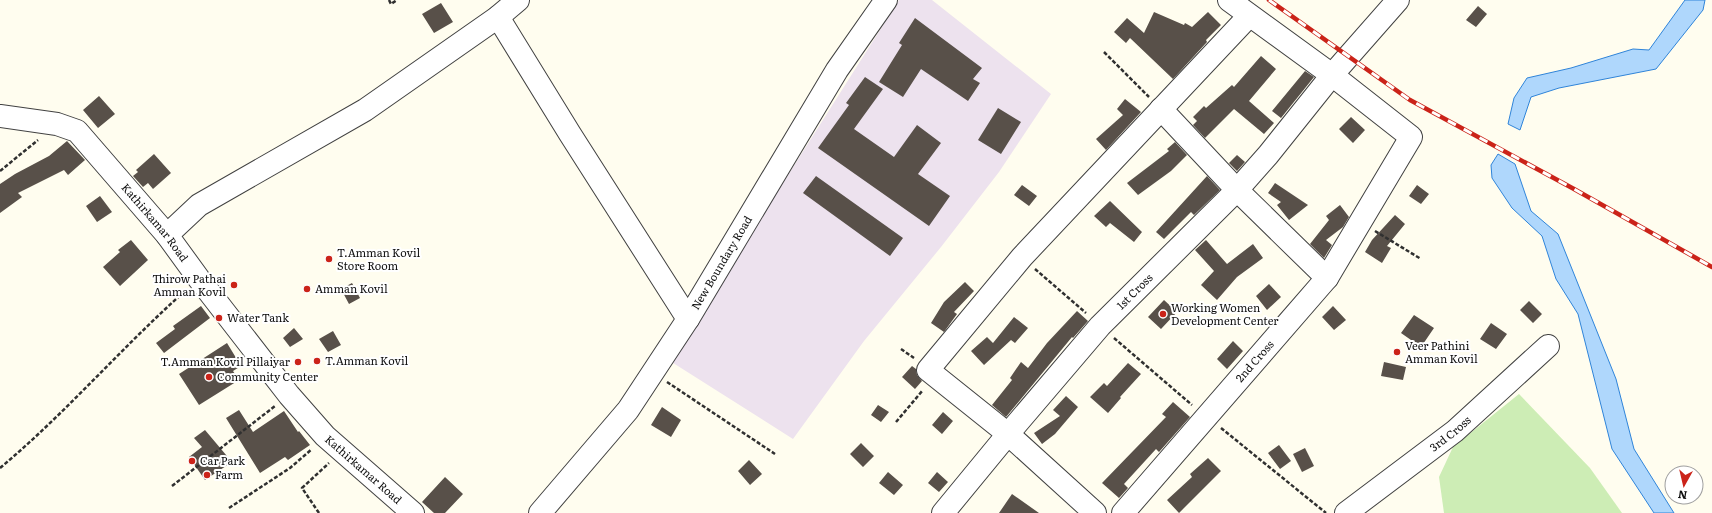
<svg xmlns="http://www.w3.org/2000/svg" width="1712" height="513" font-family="Literata,serif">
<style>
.industrial{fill:#ede2ee}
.green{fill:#cdedb5}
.water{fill:#afd7fc;stroke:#2f84d9}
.building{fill:#585049}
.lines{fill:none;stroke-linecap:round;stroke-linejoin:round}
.minor-casing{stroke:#414141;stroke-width:24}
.path{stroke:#303030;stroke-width:2.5;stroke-dasharray:4 2;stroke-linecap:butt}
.minor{stroke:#fff;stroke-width:22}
.rail-casing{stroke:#cb2319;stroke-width:4.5}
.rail{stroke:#fff;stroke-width:3;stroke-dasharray:9;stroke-linecap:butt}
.poi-dot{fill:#cb2319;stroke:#fff;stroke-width:1.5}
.labels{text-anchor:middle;stroke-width:4;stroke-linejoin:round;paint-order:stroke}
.street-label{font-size:11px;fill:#0e0e0e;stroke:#fff}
.poi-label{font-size:11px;fill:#0e0e0e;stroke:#fff;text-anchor:start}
</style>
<rect width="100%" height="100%" fill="#fffdef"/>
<path class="industrial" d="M899,0H932L1051,94L999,172L941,247L864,341L793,439L670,361Z"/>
<path class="green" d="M1519,394L1590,468L1622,513H1444L1439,477L1453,447Z"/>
<path class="water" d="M1685,0H1705L1703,10L1656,69L1559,88L1531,97L1520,130L1508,124L1514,98L1527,78L1571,68L1633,49L1649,50Z
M1498,154L1515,164L1531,211L1558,234L1616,379L1634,449L1674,513H1654L1612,449L1578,314L1556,279L1542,236L1512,208L1492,178L1491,165Z"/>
<path class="building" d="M441,3L453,22L434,33L422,14Z
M1478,6L1487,14L1476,27L1466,20Z
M1154,12L1184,25L1185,23L1192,27L1208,12L1221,25L1206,40L1207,42L1173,79L1130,38L1126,43L1114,32L1127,18L1144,33Z
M915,18L982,68L973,79L980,83L968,101L921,69L903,97L879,82L902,45L899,43Z
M1261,56L1276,69L1249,101L1274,123L1264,134L1234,109L1205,138L1193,125L1197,121L1193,117L1204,106L1206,108L1232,85L1234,87Z
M1305,71L1314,77L1281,118L1272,111Z
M865,77L883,89L854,129L894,157L917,125L941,143L918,174L950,196L929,226L818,148L849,105L846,103Z
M99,96L115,114L98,128L83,110Z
M1125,99L1141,112L1106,150L1096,139L1123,115L1117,109Z
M998,108L1021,122L1001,154L978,140Z
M1351,117L1365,130L1353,143L1339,129Z
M67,141L85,160L68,175L64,170L18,193L22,197L0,213V184L15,174L49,156Z
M1175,142L1187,155L1171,171L1138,195L1127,183L1169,151L1167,149Z
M154,154L171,173L153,189L148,183L143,187L133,176L138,172L136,170Z
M1237,155L1245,162L1237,171L1229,163Z
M816,176L903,238L890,256L803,193Z
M1207,176L1220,190L1194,215L1191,212L1164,239L1156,232Z
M1275,183L1308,205L1289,220L1277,205L1281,202L1268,193Z
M1022,185L1037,196L1029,206L1014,195Z
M1417,185L1429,194L1421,204L1409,196Z
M100,196L112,212L97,222L86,206Z
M1110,201L1142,232L1134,242L1110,223L1106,227L1094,216Z
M1340,205L1349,217L1343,227L1326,240L1332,245L1324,258L1310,244L1329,220L1326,216Z
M1395,215L1405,224L1387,246L1391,248L1382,263L1365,252L1372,240Z
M131,240L148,260L120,286L103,267L120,252L118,250Z
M1206,240L1227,264L1253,244L1263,258L1237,277L1217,300L1201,285L1214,271L1195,250Z
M965,282L974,291L954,312L957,314L944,332L931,323L944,302Z
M352,283L360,298L349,304L341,289Z
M1269,284L1281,297L1267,310L1256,296Z
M1164,300L1177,312L1161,329L1148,317Z
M1529,301L1542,314L1533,323L1520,310Z
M201,306L210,318L164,353L156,343L175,329L173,326Z
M1333,306L1346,320L1334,330L1322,317Z
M1077,311L1088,321L1073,338L1072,337L1006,417L992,405L1012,380L1010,378L1021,362L1028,368L1047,343Z
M1414,315L1434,328L1421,347L1401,333Z
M1014,317L1028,328L1015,343L1011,340L984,365L971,351L987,337L993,343Z
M1491,323L1507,334L1496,349L1480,339Z
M294,328L303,339L290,347L283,338Z
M333,331L341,345L328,352L319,339Z
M1233,341L1243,351L1227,369L1217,359Z
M227,343L241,366L233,371L239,380L199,405L179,374Z
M1384,362L1406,367L1403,380L1381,376Z
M1128,363L1141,374L1120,397L1121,398L1108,413L1090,397L1104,383L1107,386Z
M912,366L916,369L917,375L922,381L915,389L902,377Z
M1066,396L1078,407L1055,434L1042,444L1034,433L1060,416L1053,410Z
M1173,402L1190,417L1159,452L1156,449L1124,484L1128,488L1119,498L1102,483L1166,417L1162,414Z
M878,405L889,412L881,422L871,415Z
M662,407L681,420L671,437L651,425Z
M239,410L253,432L284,411L298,432L299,431L310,445L288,460L285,457L260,473L226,418Z
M943,412L953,421L942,434L932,425Z
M205,430L232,462L205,480L189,457L202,447L194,438Z
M861,443L874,456L863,467L850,454Z
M1279,445L1291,461L1280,469L1268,453Z
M1305,448L1314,466L1302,472L1293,454Z
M1208,458L1221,471L1179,513L1167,500L1192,477L1190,474Z
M749,460L762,474L750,485L738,471Z
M888,472L903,485L894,495L879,483Z
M937,472L948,482L939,492L928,483Z
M445,477L463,494L445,513H434L422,502Z
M1012,494L1039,513H999Z"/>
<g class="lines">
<g class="minor-casing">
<g id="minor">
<path d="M498,17L570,134L688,319"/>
<path d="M1161,109L1237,190L1327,278"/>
<path id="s1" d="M0,116L57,124L77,131L167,235L199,279L289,395L325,436L413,513"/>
<path d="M167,235L199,205L365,110L498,17L518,0"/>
<path id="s2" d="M540,513L628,410L688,319L837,70L886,0"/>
<path id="s3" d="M943,513L1008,434L1100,326L1237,190L1268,155L1332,75L1398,0"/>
<path d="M1095,513L1008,434L928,370L1022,257L1249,16"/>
<path id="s4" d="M1123,513L1327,278L1411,137L1332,75L1229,0"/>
<path id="s5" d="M1346,513L1455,431L1548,346"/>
</g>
</g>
<path class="path" d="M389,0L391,4L397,0
M1104,52L1149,97
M0,171L38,140
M1375,231L1421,259
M1035,269L1086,313
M1114,338L1192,405
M901,349L914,358
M667,382L775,454
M896,422L923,390
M1221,428L1326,513
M0,468C66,413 121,348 185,291
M172,486L275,406
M229,508L290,468L312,449
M319,513L302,488L329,463"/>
<use href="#minor" class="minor"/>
<g class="rail-casing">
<path id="rail" d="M1269,0L1410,100L1574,189L1712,267"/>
</g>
<use href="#rail" class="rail"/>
</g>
<g class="poi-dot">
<circle cx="329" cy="259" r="4"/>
<circle cx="234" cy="285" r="4"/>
<circle cx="307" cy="289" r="4"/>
<circle cx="1163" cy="314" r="4"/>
<circle cx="219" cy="318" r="4"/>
<circle cx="1397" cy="352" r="4"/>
<circle cx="317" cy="361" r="4"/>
<circle cx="298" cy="362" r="4"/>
<circle cx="209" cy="377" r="4"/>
<circle cx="192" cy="461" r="4"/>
<circle cx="207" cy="475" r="4"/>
</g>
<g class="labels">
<g class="street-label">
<text dy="4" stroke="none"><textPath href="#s1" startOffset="199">Kathirkamar Road</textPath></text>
<text dy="4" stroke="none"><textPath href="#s2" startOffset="310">New Boundary Road</textPath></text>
<text dy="4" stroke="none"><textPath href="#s3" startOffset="293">1st Cross</textPath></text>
<text dy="4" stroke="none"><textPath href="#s4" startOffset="201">2nd Cross</textPath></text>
<text dy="4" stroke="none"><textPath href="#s5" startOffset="131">3rd Cross</textPath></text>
<text dy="4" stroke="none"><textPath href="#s1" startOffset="523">Kathirkamar Road</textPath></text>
</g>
<g class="poi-label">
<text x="337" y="257">T.Amman Kovil<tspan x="337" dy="13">Store Room</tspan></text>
<text x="226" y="283" text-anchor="end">Thirow Pathai<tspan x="226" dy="13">Amman Kovil</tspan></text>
<text x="315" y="293">Amman Kovil</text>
<text x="1171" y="312">Working Women<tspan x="1171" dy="13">Development Center</tspan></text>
<text x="227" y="322">Water Tank</text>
<text x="1405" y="350">Veer Pathini<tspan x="1405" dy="13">Amman Kovil</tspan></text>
<text x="325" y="365">T.Amman Kovil</text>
<text x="290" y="366" text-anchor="end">T.Amman Kovil Pillaiyar</text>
<text x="217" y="381">Community Center</text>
<text x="200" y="465">Car Park</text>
<text x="215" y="479">Farm</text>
</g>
</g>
<g transform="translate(1684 485) rotate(188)"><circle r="19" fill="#ffffff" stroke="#9f9f9f"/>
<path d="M0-3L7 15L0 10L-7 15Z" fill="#cb2319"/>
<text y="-6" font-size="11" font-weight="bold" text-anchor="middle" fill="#0e0e0e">N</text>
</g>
</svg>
